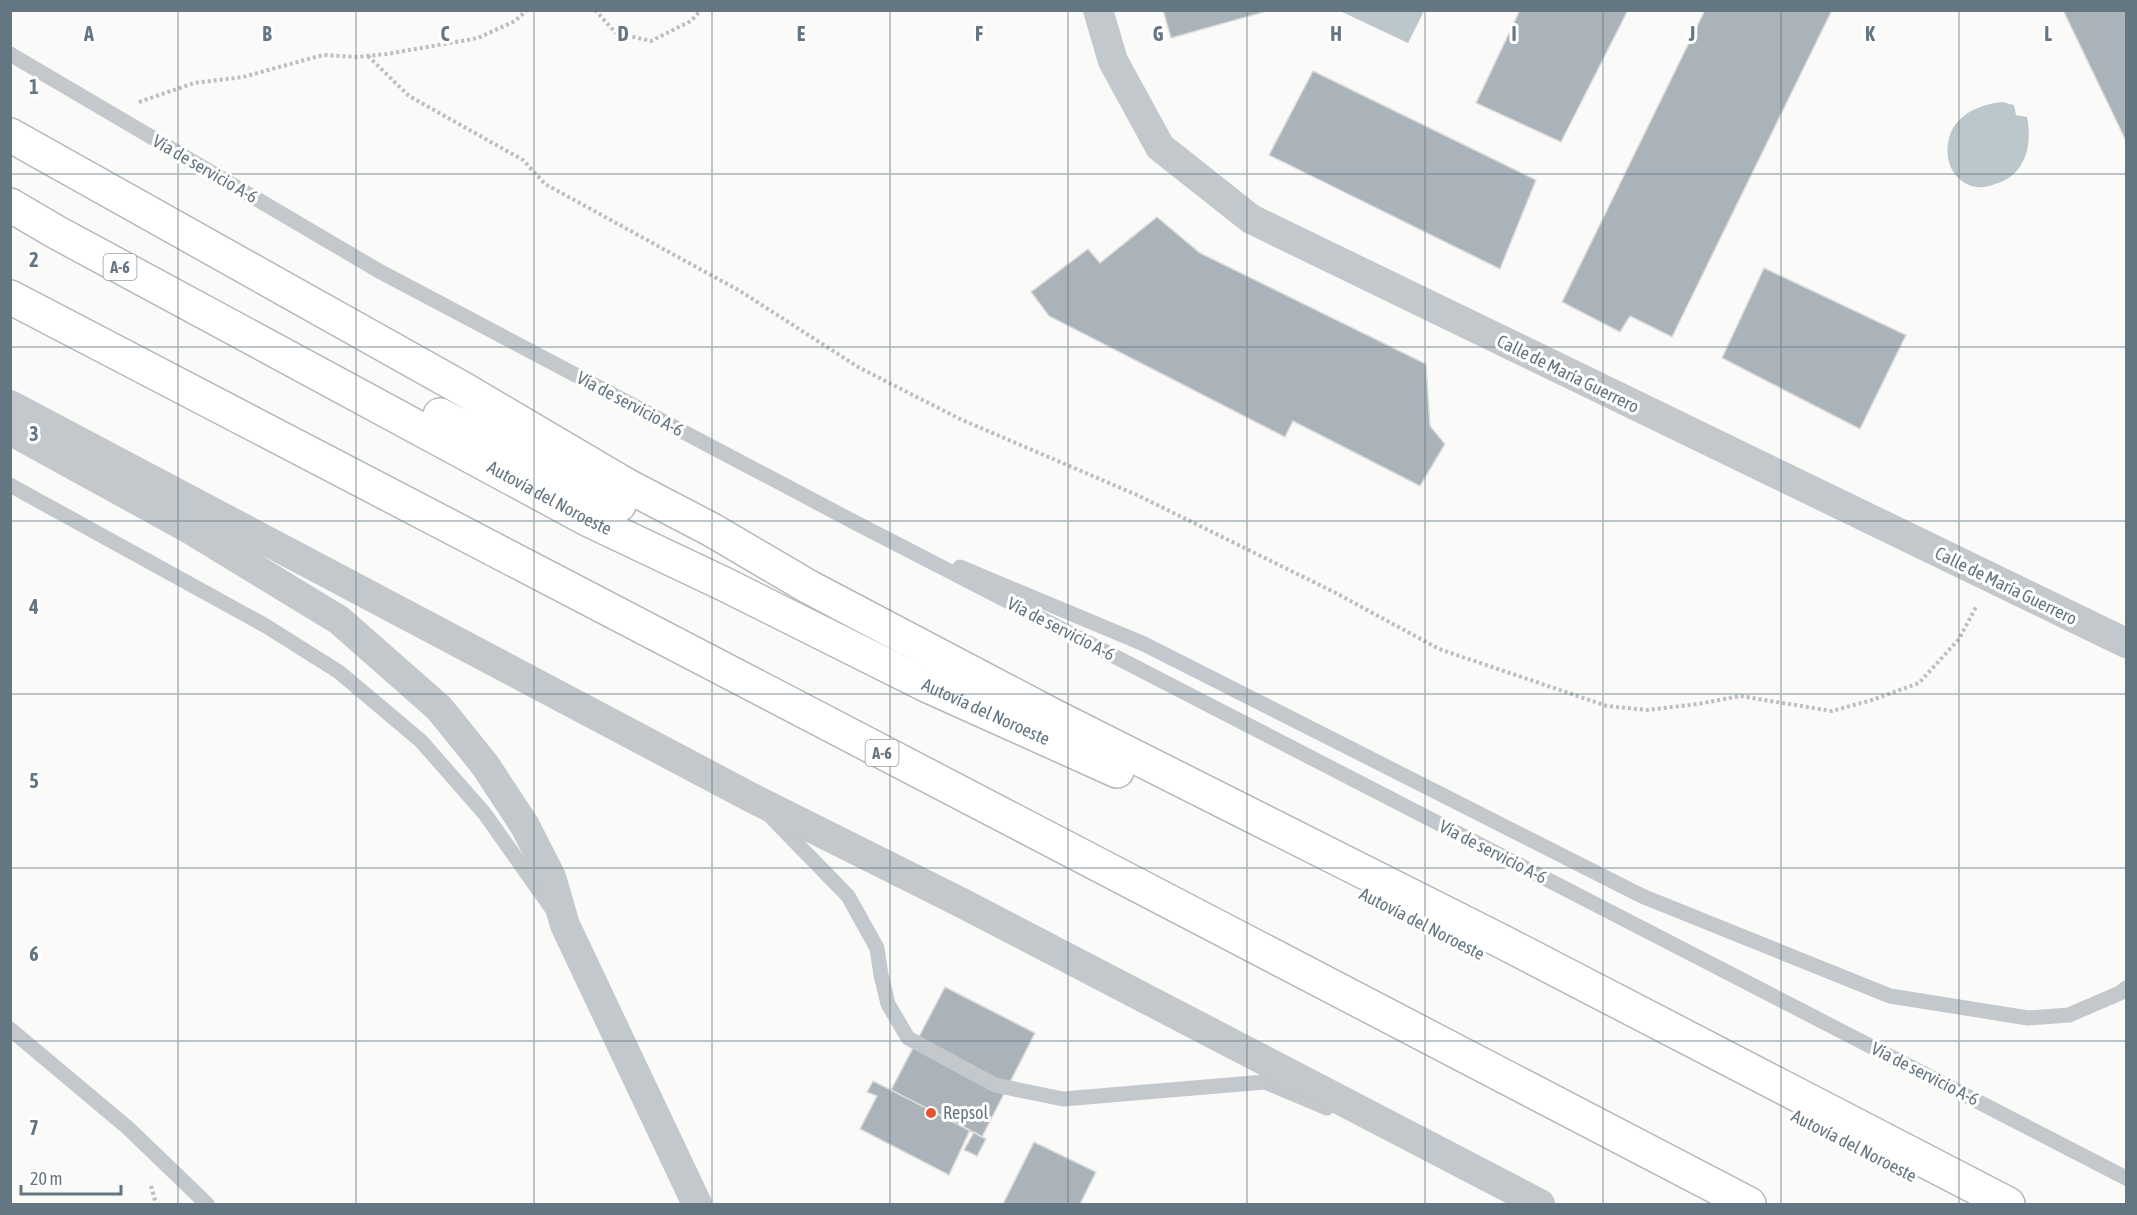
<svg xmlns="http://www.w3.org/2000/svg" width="2137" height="1215" font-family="'Asap Condensed',sans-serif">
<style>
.water{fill:#bbc7cb}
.building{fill:#aab3b9;stroke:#dcdcda;stroke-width:1.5}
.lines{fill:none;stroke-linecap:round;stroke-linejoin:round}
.motorway-casing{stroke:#b4b9bd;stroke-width:36}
.path{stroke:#bbbfc2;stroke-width:4;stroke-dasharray:3 3;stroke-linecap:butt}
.service{stroke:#c3c8cc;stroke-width:15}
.minor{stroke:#c3c8cc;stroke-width:30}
.motorway{stroke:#fff;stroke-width:33}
.grid{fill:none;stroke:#657683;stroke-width:1.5;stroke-opacity:0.55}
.poi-dot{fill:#e4572e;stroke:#fff;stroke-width:2}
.labels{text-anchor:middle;stroke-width:6;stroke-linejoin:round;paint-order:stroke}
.shield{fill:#fff;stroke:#939fa8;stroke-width:1.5}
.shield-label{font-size:16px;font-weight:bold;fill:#657683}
.street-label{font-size:18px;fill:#657683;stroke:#fff}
.poi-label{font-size:18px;fill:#657683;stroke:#fff;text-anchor:start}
.grid-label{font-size:20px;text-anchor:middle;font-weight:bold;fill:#657683;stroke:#fff;stroke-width:6;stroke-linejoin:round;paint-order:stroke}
</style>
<rect width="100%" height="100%" fill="#fafaf8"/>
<path class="water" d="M1340,11H1424L1408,43Z
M2002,102L2014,105L2016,115L2027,117C2033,145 2025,176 1995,184C1990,186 1983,188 1977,187C1950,183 1941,153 1952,130C1961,112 1983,104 2002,102Z"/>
<path class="building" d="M1163,10H1264V12L1171,38Z
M1520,10H1628L1561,142L1476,103Z
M1705,10H1832L1672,337L1630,316L1620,332L1562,302Z
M2063,10H2126V141Z
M1313,71L1536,180L1500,269L1269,155Z
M1157,217L1200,253L1426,364L1430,426L1445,444L1420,486L1293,421L1285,437L1049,316L1031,292L1088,249L1100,263Z
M1764,268L1906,335L1860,429L1722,358Z
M945,987L1035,1033L982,1137L891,1090Z
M873,1081L970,1130L949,1175L860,1129L877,1096L867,1092Z
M974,1132L986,1139L977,1156L964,1150Z
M1034,1142L1096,1172L1080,1204H1003Z"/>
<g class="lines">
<g class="motorway-casing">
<g id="motorway">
<path d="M10,135L465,390L626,485L712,530L809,587L1054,716L1501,941L2008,1204"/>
<path id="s1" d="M10,205L56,232L587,519L724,584L926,685L1117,771"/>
<path d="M10,297L1749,1204"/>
<path d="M440,415L619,505"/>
</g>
</g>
<path class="path" d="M595,10L616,33L651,41L691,21L701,10
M368,56L409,96L523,160L545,184L740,291L858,367L960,419L1137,495L1334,592L1439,649L1607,706L1647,710L1698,704L1740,696L1832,711L1872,700L1919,683L1959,639L1977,605
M139,102L194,83L243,77L323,55L357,57L387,54L478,38L515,21L527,10
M151,1186L156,1204"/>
<path class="service" d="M10,54L379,271L856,523L2126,1178
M10,485L266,626L339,672L421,741L485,814L552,909
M960,567L1144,644L1642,896L1890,996L2028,1018L2069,1015L2120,993L2126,988
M771,817L848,896L877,948L881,975L888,1004L908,1038L995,1085L1063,1099L1265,1082L1327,1108
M10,1029L128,1128L207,1204"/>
<path class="minor" d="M1098,10L1113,61L1160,147L1251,219L2126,643
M10,405L752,798L960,902L1540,1204
M10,430L188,528L339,620L439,708L485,765L525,826L551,877L565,925L697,1204"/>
<use href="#motorway" class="motorway"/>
</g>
<path class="grid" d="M178,10V1204M356,10V1204M534,10V1204M712,10V1204M890,10V1204M1068,10V1204M1247,10V1204M1425,10V1204M1603,10V1204M1781,10V1204M1959,10V1204M10,174H2126M10,347H2126M10,521H2126M10,694H2126M10,868H2126M10,1041H2126"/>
<circle class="poi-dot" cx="931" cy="1113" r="6"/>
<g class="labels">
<g class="shield">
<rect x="103.5" y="254" width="33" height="26" rx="4.5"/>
<rect x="865.5" y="740" width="33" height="26" rx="4.5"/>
</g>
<g class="shield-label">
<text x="120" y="273">A-6</text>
<text x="882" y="759">A-6</text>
</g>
<g class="street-label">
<text transform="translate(205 169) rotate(30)" y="6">Vía de servicio A-6</text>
<text transform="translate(1568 374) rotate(26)" y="6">Calle de María Guerrero</text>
<text transform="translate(630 404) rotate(28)" y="6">Vía de servicio A-6</text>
<text dy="6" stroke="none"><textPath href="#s1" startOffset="614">Autovía del Noroeste</textPath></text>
<text transform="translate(2006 586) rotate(26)" y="6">Calle de María Guerrero</text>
<text transform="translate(1061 629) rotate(27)" y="6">Vía de servicio A-6</text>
<text dy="6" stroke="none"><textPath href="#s1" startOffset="1100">Autovía del Noroeste</textPath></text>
<text transform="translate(1493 852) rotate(27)" y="6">Vía de servicio A-6</text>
<text transform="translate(1422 924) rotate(27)" y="6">Autovía del Noroeste</text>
<text transform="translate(1925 1074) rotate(27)" y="6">Vía de servicio A-6</text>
<text transform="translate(1854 1146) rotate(27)" y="6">Autovía del Noroeste</text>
</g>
<g class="poi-label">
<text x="943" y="1119">Repsol</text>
</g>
</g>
<g class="grid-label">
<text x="89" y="41">A</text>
<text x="267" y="41">B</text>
<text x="445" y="41">C</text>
<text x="623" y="41">D</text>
<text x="801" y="41">E</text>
<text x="979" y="41">F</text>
<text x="1158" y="41">G</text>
<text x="1336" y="41">H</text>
<text x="1514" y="41">I</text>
<text x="1692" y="41">J</text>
<text x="1870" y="41">K</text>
<text x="2048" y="41">L</text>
<text x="34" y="94">1</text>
<text x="34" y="267">2</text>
<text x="34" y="441">3</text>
<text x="34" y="614">4</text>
<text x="34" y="788">5</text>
<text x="34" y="961">6</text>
<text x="34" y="1135">7</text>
</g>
<rect width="2137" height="1215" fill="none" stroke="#657683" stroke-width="24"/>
<path d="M21 1185v9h100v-9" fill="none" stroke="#657683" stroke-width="3"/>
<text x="30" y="1185" font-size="18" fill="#657683" stroke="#ffffff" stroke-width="4.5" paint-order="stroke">20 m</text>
</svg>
